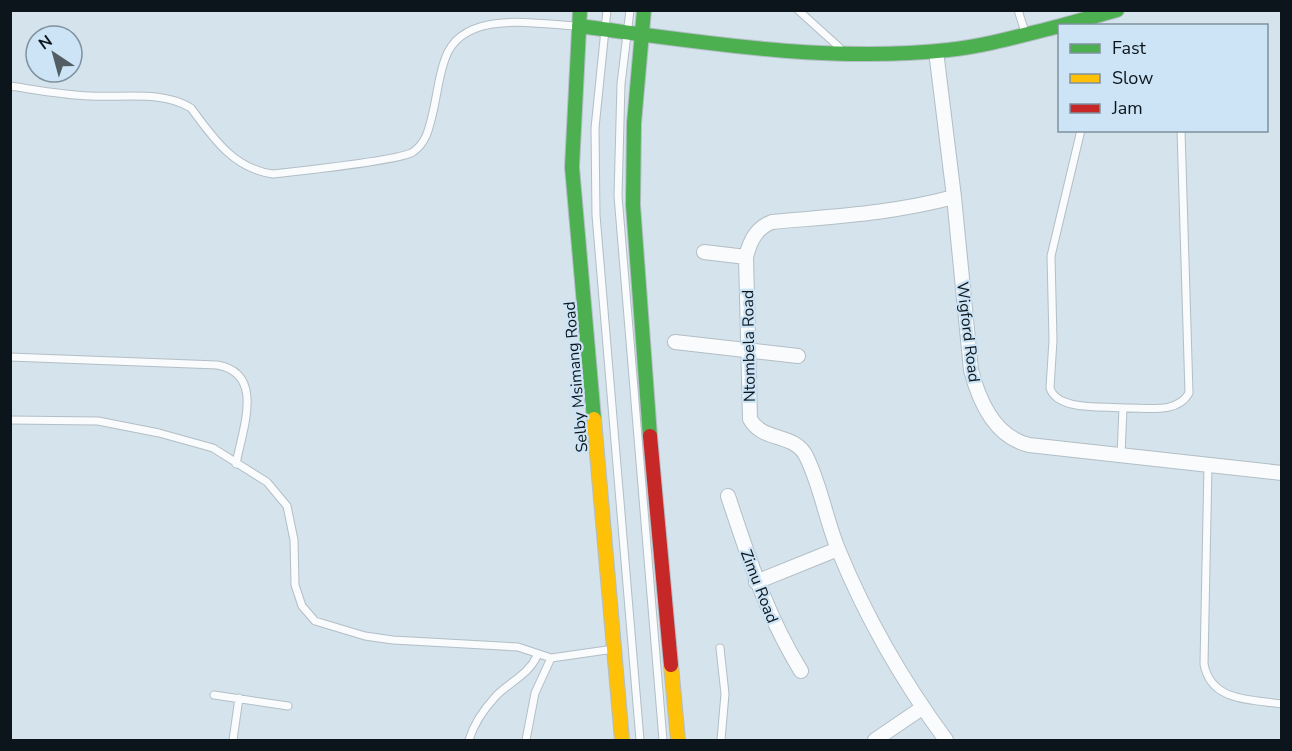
<svg xmlns="http://www.w3.org/2000/svg" width="1292" height="751" font-family="'Nunito Sans',sans-serif">
<style>
.lines{fill:none;stroke-linecap:round;stroke-linejoin:round}
.lane-casing{stroke:#b3bec5;stroke-width:9}
.street-casing{stroke:#b3bec5;stroke-width:16}
.fast-casing{stroke:#b3bec5;stroke-width:16}
.slow-casing{stroke:#b3bec5;stroke-width:16}
.jam-casing{stroke:#b3bec5;stroke-width:16}
.lane{stroke:#f9fbfc;stroke-width:7}
.street{stroke:#f9fbfc;stroke-width:14}
.fast{stroke:#4caf50;stroke-width:14}
.slow{stroke:#ffc107;stroke-width:14}
.jam{stroke:#c62828;stroke-width:14}
.labels{text-anchor:middle;stroke-width:4.5;stroke-linejoin:round;paint-order:stroke}
.street-label{font-size:16px;fill:#0c151b;stroke:#cce4f5}
</style>
<rect width="100%" height="100%" fill="#d5e3ec"/>
<g class="lines">
<g class="lane-casing">
<path id="lane" d="M607,10L595,128L596,215L640,740
M630,10L621,84L618,196L663,740
M798,10L839,47
M1018,10L1025,32
M10,86C37,90 63,95 90,96C122,98 162,90 191,108C213,138 234,169 273,174C297,171 399,161 413,152C427,142 429,128 433,112C437,95 439,75 445,59C462,9 535,24 576,26
M1081,130L1051,256L1053,340L1050,388C1057,411 1103,406 1123,408
M10,357L217,365C266,373 242,430 236,464
M10,420L98,421L159,433L213,448L267,482L287,506L294,540L295,585L302,606L315,621L365,636L393,640L518,647L551,658
M1121,455L1123,408C1145,407 1177,415 1189,393L1181,130
M1208,465L1204,664C1211,702 1250,699 1282,704
M720,648L725,694L721,740
M214,695L288,706
M233,740L239,698
M469,740C474,723 484,709 496,696C511,681 528,675 537,656
M526,740L535,693L551,658L614,649"/>
</g>
<g class="street-casing">
<path id="street" d="M936,51L954,197L971,370C979,401 995,437 1029,445L1282,473
M704,252L746,257
M675,342L798,356
M728,496C749,559 766,614 801,671
M756,582L838,549
M875,740L922,708
M946,740C901,679 867,620 838,549C826,520 821,487 807,458C796,432 763,443 750,419L746,257C750,241 756,228 772,222C837,216 889,214 954,197"/>
</g>
<g class="fast-casing">
<path id="fast" d="M580,10L572,167L594,419
M644,10L634,123L633,205L650,436
M579,26C700,42 826,63 948,50C986,46 1023,35 1060,26
M1060,26L1117,10"/>
</g>
<g class="slow-casing">
<path id="slow" d="M594,419L622,740
M671,665L678,740"/>
</g>
<g class="jam-casing">
<path id="jam" d="M650,436L671,665"/>
</g>
<use href="#lane" class="lane"/>
<use href="#street" class="street"/>
<use href="#fast" class="fast"/>
<use href="#slow" class="slow"/>
<use href="#jam" class="jam"/>
</g>
<g class="labels">
<g class="street-label">
<text transform="translate(969 332) rotate(83)" y="6">Wigford Road</text>
<text transform="translate(748 346) rotate(-91)" y="6">Ntombela Road</text>
<text transform="translate(575 377) rotate(-95)" y="6">Selby Msimang Road</text>
<text transform="translate(760 586) rotate(69)" y="6">Zimu Road</text>
</g>
</g>
<rect width="1292" height="751" fill="none" stroke="#0c151b" stroke-width="24"/>
<rect x="1058" y="24" width="210" height="108" fill="#cce4f5" stroke="#7f919e" stroke-width="1.5"/>
<rect x="1070" y="44" width="30" height="9" fill="#4caf50" stroke="#7f919e" stroke-width="1.5"/>
<text x="1112" y="54" font-size="18" fill="#0c151b">Fast</text>
<rect x="1070" y="74" width="30" height="9" fill="#ffc107" stroke="#7f919e" stroke-width="1.5"/>
<text x="1112" y="84" font-size="18" fill="#0c151b">Slow</text>
<rect x="1070" y="104" width="30" height="9" fill="#c62828" stroke="#7f919e" stroke-width="1.5"/>
<text x="1112" y="114" font-size="18" fill="#0c151b">Jam</text>
<g transform="translate(54 54) rotate(324)"><circle r="28" fill="#cce4f5" stroke="#7f919e" stroke-width="1.5"/>
<path d="M0-4.5L10 22L0 15L-10 22Z" fill="#525d64"/>
<text y="-9" font-size="16" font-weight="bold" text-anchor="middle" fill="#0c151b">N</text>
</g>
</svg>
